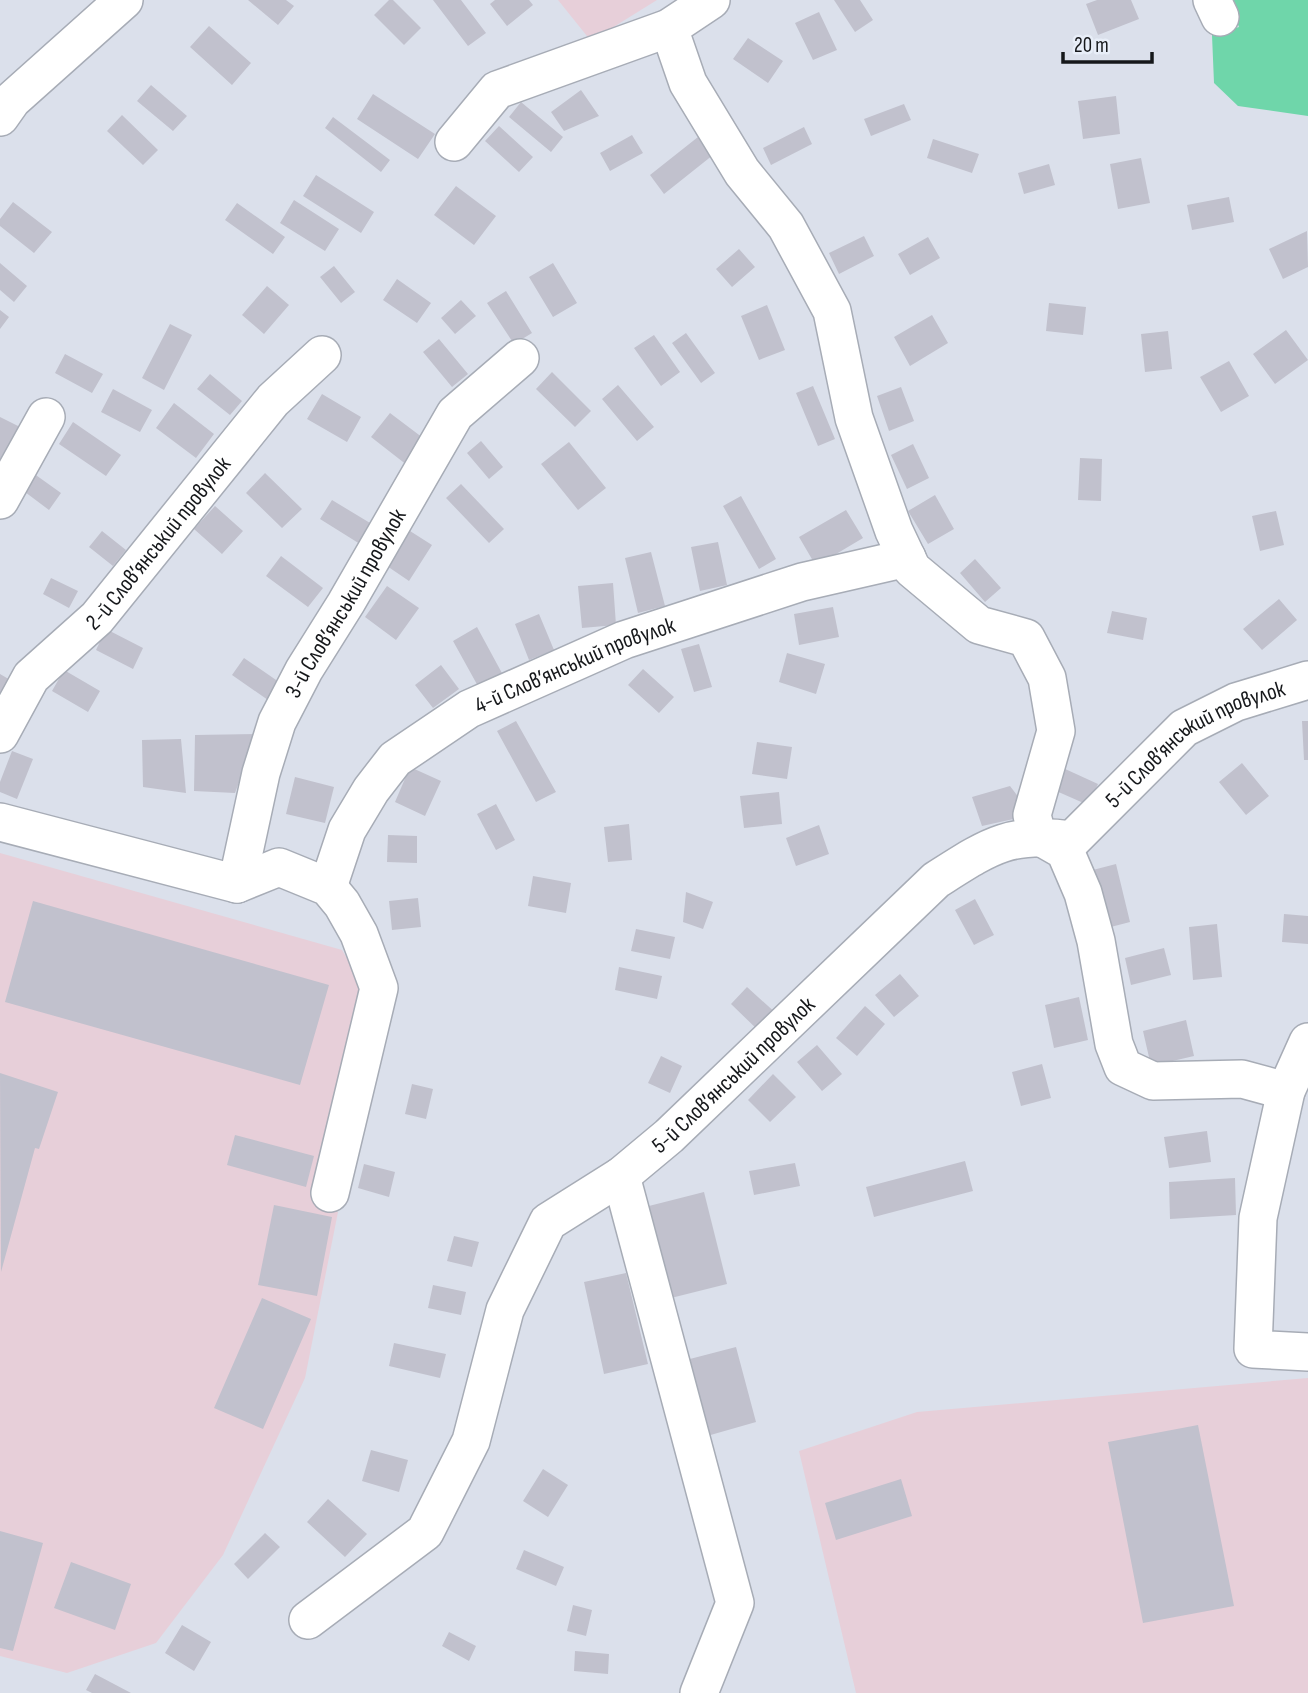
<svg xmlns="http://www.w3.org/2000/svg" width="1308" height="1693" font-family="'Sofia Sans Condensed',sans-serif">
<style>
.industrial{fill:#e7cfd9}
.green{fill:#6fd6aa}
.building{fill:#c1c1cd}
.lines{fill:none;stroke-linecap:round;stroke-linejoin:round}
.minor-casing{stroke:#a7acb6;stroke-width:40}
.minor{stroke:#fff;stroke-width:37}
.labels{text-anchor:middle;stroke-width:7;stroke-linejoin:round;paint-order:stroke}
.street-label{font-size:23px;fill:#16181b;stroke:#e8eef8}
</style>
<rect width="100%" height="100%" fill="#dbe0eb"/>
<path class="industrial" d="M558,0H657L591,41Z
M0,853L342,950L367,992L320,1207L338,1212L305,1378L223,1555L156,1643L67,1673L0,1656Z
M1308,1378V1693H856L799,1451L917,1412Z"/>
<path class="green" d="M1228,0H1308V116L1238,106L1214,83L1212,35L1239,27Z"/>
<path class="building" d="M248,0H286L294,6L278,25Z
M389,0H393L421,28L404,45L374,15Z
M433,0H461L486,33L468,46Z
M495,0H529L533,5L507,26L490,4Z
M834,0H860L873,20L855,32Z
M1097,0H1131L1139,19L1098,35L1086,4Z
M819,12L837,50L813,60L795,23Z
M209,26L251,63L232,85L190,47Z
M748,38L783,61L768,83L733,59Z
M151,85L187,116L173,131L137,101Z
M581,90L599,116L564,131L551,112Z
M373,94L435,134L418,159L357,119Z
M1116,96L1120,134L1083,139L1078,101Z
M521,102L563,137L551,152L509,117Z
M904,104L911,120L871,136L864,119Z
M122,115L158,150L143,165L107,131Z
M333,117L390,160L381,172L325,128Z
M499,126L533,157L519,172L485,141Z
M804,127L812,144L771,165L763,148Z
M632,135L643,153L610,171L600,153Z
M698,137L713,155L664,194L650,175Z
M933,139L979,154L972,173L927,158Z
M1141,158L1150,203L1118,209L1110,164Z
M1049,164L1055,185L1024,194L1018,173Z
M316,175L374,212L361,233L303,196Z
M456,186L496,216L474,245L434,215Z
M1229,197L1234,222L1192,230L1187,205Z
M294,200L339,229L325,251L280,223Z
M13,202L52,232L34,253L0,226V219Z
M237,203L285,237L273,254L225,220Z
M1307,231L1308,267L1283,279L1269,249Z
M864,236L874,256L839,274L829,253Z
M928,237L940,258L910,275L898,254Z
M739,249L755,267L732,287L716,269Z
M0,263L27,286L14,302L0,290Z
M553,263L577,303L553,317L529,277Z
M334,266L355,292L341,303L320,277Z
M397,279L431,303L417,323L383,300Z
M267,286L289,305L264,334L242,315Z
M506,291L532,333L514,344L487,303Z
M461,300L476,316L455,334L441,318Z
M1049,303L1086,307L1083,335L1046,331Z
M767,305L785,350L759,360L741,316Z
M0,310L9,317L0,329Z
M932,315L948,343L910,366L894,337Z
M170,324L192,335L164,390L142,378Z
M1286,330L1308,360L1275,384L1253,354Z
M1168,331L1172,369L1145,372L1141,334Z
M686,333L715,373L701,383L672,343Z
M654,335L680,372L661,386L634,348Z
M439,339L468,374L452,387L423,352Z
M65,354L103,374L92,393L55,373Z
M1229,361L1249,396L1221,412L1200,377Z
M552,372L591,411L575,427L536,389Z
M210,374L242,401L230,415L197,389Z
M618,385L654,427L637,441L602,399Z
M813,386L835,439L818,446L796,393Z
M901,387L914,421L889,431L877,396Z
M113,389L152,410L140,432L101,412Z
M322,394L361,417L347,442L307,419Z
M174,403L214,434L196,458L156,428Z
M390,413L431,444L412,469L371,437Z
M0,417L20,427L3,462L0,461Z
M73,422L121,455L106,476L59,444Z
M481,441L503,467L489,479L467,453Z
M569,442L606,488L578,510L541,464Z
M913,444L929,478L907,489L891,455Z
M1080,458L1102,459L1101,501L1078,500Z
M33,473L61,493L49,510L21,489Z
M265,473L302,509L282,528L246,493Z
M461,484L504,529L489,543L446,498Z
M935,495L954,529L928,544L908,511Z
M741,496L776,559L759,569L723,506Z
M332,500L380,529L368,549L320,519Z
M215,506L243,531L222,554L194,529Z
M846,510L863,538L816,566L799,537Z
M1276,511L1284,545L1260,551L1252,516Z
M102,531L126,550L113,566L89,547Z
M410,531L432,545L409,581L387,566Z
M718,542L727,585L700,591L691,547Z
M651,552L665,606L638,613L625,558Z
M281,556L323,588L308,607L266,576Z
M975,559L1001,588L985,602L960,573Z
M51,578L78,591L69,608L43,594Z
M613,583L616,625L582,628L578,586Z
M387,586L419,608L396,640L365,617Z
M1279,599L1297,620L1262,650L1243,629Z
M833,607L839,637L799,645L794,614Z
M1112,611L1147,618L1143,640L1107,633Z
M539,614L554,650L529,660L515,624Z
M477,627L503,675L479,688L453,641Z
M106,629L143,648L133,669L96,650Z
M699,644L712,687L694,692L681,649Z
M787,653L825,664L816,694L779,682Z
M244,658L279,682L268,700L232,675Z
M441,665L459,689L433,708L415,685Z
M643,669L674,697L659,713L628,685Z
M64,670L100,691L88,712L52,691Z
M0,674L12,681L0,703Z
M516,721L556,792L536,802L497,731Z
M1302,721H1308V760H1304Z
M257,734L235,793L194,791L195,735Z
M181,739L186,793L143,787L142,740Z
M757,742L792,747L787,779L752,774Z
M12,751L33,759L17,799L0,792V782Z
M1242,763L1269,796L1246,815L1219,782Z
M410,767L441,781L425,816L395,802Z
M1063,768L1098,784L1088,805L1054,790Z
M295,777L334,787L325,823L286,814Z
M1010,786L1032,815L982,826L972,797Z
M779,792L782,824L744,828L740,796Z
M496,804L515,840L496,850L477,814Z
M629,824L632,860L608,862L604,827Z
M819,825L829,854L796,866L786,838Z
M388,835L417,836V863L387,862Z
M1116,864L1130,922L1103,929L1089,871Z
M533,876L571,883L566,913L528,906Z
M686,892L713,902L703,929L683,922Z
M418,898L421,927L392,930L389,901Z
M975,899L994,935L974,945L955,910Z
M33,901L329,985L300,1085L5,1002Z
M1284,914L1308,916V944L1282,942Z
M1217,924L1222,977L1193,980L1189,927Z
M636,929L675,937L670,959L631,951Z
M1164,948L1171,975L1131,985L1125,958Z
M619,967L662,976L657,999L615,990Z
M900,974L919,996L894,1017L875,995Z
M747,987L779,1016L762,1034L731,1004Z
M1079,997L1088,1040L1054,1048L1045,1005Z
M865,1006L885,1024L857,1056L836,1038Z
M1186,1020L1194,1056L1151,1066L1143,1031Z
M817,1045L842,1074L822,1091L797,1062Z
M661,1056L682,1066L670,1093L648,1083Z
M1042,1064L1051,1098L1021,1106L1012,1072Z
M0,1073L58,1092L39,1149L35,1148L1,1272Z
M773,1074L796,1097L770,1122L748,1100Z
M412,1084L433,1089L426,1119L405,1114Z
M1207,1131L1211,1162L1169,1168L1164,1137Z
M235,1135L314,1156L306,1187L227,1165Z
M965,1161L973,1191L874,1217L866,1187Z
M795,1163L800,1186L754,1195L749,1171Z
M364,1164L395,1172L389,1197L358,1188Z
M1235,1178L1236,1215L1170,1219L1169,1182Z
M704,1192L727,1284L667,1299L645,1207Z
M274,1205L332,1217L317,1296L258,1285Z
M454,1236L479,1242L472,1267L447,1261Z
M626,1273L648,1364L604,1374L584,1282Z
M433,1285L466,1292L461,1315L428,1308Z
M262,1298L311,1319L263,1429L214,1408Z
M394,1343L446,1354L440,1378L389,1366Z
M736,1347L756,1422L707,1436L686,1360Z
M1198,1425L1234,1606L1143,1623L1108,1442Z
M371,1450L408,1460L399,1492L362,1481Z
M543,1469L568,1485L548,1517L523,1501Z
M901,1479L912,1516L836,1540L825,1503Z
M328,1499L367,1534L345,1557L307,1522Z
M0,1531L43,1543L13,1651L0,1648Z
M265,1533L280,1547L248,1579L234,1564Z
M524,1550L564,1567L556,1586L516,1569Z
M71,1562L131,1584L115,1630L54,1608Z
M573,1605L592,1610L586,1636L567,1631Z
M182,1625L211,1642L194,1671L165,1653Z
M449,1632L476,1646L469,1661L442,1646Z
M575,1651L609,1654L608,1674L574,1671Z
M95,1674L131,1693H92L86,1690Z"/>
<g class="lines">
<g class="minor-casing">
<g id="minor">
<path d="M1212,0L1220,17"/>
<path d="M669,28L688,83L742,172L786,226L832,311L854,418L894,531L912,569L979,625L1026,638L1047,678L1056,731L1032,815L1037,835L1065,851L1083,893L1096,941L1114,1044L1123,1067L1153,1081L1242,1079L1286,1091"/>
<path d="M0,117L12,100L124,0"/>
<path d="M454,142L497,90L669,28L711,0"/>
<path d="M0,500L46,417"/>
<path id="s1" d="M0,734L31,677L97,618L273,400L322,355"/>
<path d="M0,822L237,884L279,867L328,887L342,904L359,934L379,988L330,1193"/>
<path id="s2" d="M237,884L261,773L277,722L304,670L346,603L455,414L520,358"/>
<path id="s3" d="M328,887L347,830L371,790L395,759L469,709L624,640L802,582L907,558"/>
<path d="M1308,1042L1286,1091L1258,1218L1253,1349L1308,1352"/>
<path d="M621,1176L735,1603L699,1693"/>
<path id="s4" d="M308,1620L425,1532L471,1441L505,1310L548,1222L621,1176L669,1136L936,880C988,847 1009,831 1072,840L1184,728L1236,702L1308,680"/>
</g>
</g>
<use href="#minor" class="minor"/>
</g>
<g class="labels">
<g class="street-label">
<text dy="8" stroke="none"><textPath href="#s1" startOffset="250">2-й Слов’янський провулок</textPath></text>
<text dy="8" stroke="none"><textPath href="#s2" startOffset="304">3-й Слов’янський провулок</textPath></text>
<text dy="8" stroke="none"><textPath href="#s3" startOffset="350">4-й Слов’янський провулок</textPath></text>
<text dy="8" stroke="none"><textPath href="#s4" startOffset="1306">5-й Слов’янський провулок</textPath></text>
<text dy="8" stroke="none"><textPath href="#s4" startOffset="719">5-й Слов’янський провулок</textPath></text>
</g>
</g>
<path d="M1063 52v10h89v-10" fill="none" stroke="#16181b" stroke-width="3.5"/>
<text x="1074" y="52" font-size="21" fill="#16181b" stroke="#e8eef8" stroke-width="5" paint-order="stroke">20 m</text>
</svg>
